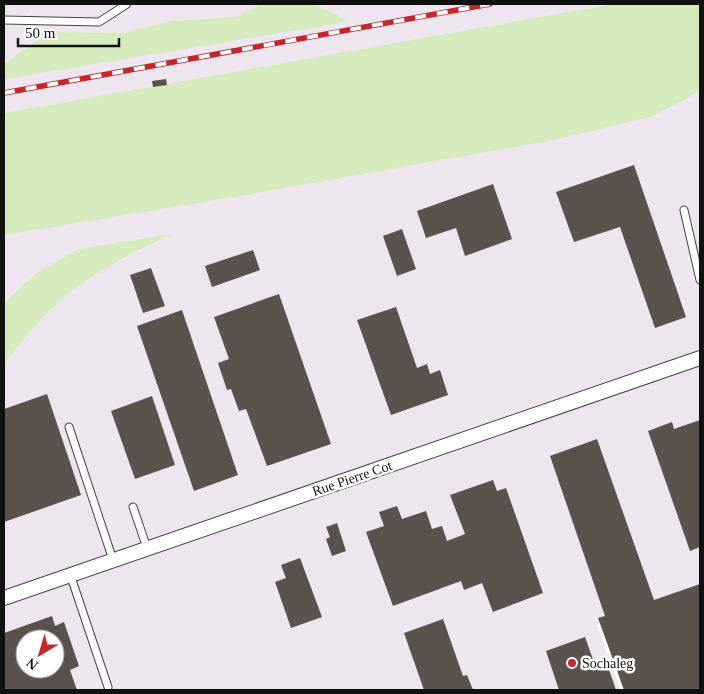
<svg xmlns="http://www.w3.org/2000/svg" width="704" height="694" font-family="Georgia,serif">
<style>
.industrial{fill:#eee6ef;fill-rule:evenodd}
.green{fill:#d5ebbd}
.building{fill:#5a524d;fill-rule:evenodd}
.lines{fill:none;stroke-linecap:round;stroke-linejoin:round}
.service-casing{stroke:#444;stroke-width:9}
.minor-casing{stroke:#444;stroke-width:16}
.service{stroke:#fff;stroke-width:7}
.minor{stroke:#fff;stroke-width:14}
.rail-casing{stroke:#c4262e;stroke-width:5.5}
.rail{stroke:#fff;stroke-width:4;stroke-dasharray:11;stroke-linecap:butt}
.poi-dot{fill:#c4262e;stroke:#fff;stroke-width:2}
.labels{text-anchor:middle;stroke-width:5;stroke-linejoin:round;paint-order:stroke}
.street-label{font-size:14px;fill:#111;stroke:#fff}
.poi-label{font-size:14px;fill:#111;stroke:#fff;text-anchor:start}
</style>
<rect width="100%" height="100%" fill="#fffdf5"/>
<path class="industrial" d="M4,4H700V587L597,625L620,690H4ZM25,639H55V669H25Z"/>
<path class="green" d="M262,4C293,4 322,0 346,22L4,79V64L49,32L124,33L171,21L236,17Z
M613,4H700V90L686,99L650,117L554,140L246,195L4,235V113Z
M172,234C131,253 85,276 52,308C35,324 20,345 4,363V303L34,275L78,249Z"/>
<path class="building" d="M166,79L167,85L153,87L152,81Z
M634,165L686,317L655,328L620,227L574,242L556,192Z
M493,184L512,239L465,256L456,228L426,238L417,211Z
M402,229L416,269L397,276L383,236Z
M253,250L260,270L212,287L205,266Z
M151,268L165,306L143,313L130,275Z
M279,294L331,444L267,466L246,409L239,411L231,389L227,390L218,363L229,359L214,317Z
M396,307L417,368L427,364L430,374L440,370L448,395L391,415L357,320Z
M182,310L238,475L194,491L137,326Z
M47,394L81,495L4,522V409Z
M152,396L175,465L135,479L111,411Z
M700,420V547L690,551L648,431L672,422L674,429Z
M597,439L654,600L700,584V690H624L598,618L605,616L550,456Z
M493,480L497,491L506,488L543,593L493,612L482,583L464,590L461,581L393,606L366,532L384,526L379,512L397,506L402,519L426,511L432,529L442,526L447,541L465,534L450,495Z
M337,523L346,551L332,556L326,539L330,537L326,527Z
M300,558L322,617L291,628L275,582L286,578L281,565Z
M52,616L55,626L64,622L79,666L70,670L77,690H4V633ZM25,639H55V669H25Z
M443,619L463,676L467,675L473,690H424L404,633Z
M585,637L595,665L606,661L616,690H559L546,651Z"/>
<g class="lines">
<g class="service-casing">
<path id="service" d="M4,20L99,22L127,4
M684,210L700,280
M69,427L113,560
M133,507L147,548
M70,574L108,687"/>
</g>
<g class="minor-casing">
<path id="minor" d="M4,598L700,358"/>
</g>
<use href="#service" class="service"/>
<use href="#minor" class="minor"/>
<g class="rail-casing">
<path id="rail" d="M4,93L490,4"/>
</g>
<use href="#rail" class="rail"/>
</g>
<circle class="poi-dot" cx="572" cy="663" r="5"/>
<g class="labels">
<g class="street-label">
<text transform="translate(352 478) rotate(-19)" y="5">Rue Pierre Cot</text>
</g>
<g class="poi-label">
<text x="582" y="668">Sochaleg</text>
</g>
</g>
<rect width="704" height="694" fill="none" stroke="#111111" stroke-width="10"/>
<g transform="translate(40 654) rotate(218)"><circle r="24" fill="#ffffff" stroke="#a0a0a0"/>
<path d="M0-4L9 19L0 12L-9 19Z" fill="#c4262e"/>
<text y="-8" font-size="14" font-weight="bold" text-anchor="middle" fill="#111111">N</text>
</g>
<path d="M18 38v8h101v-8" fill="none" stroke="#111111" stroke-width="2.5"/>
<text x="25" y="38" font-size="15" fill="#111111" stroke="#ffffff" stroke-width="4" paint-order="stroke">50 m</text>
</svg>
